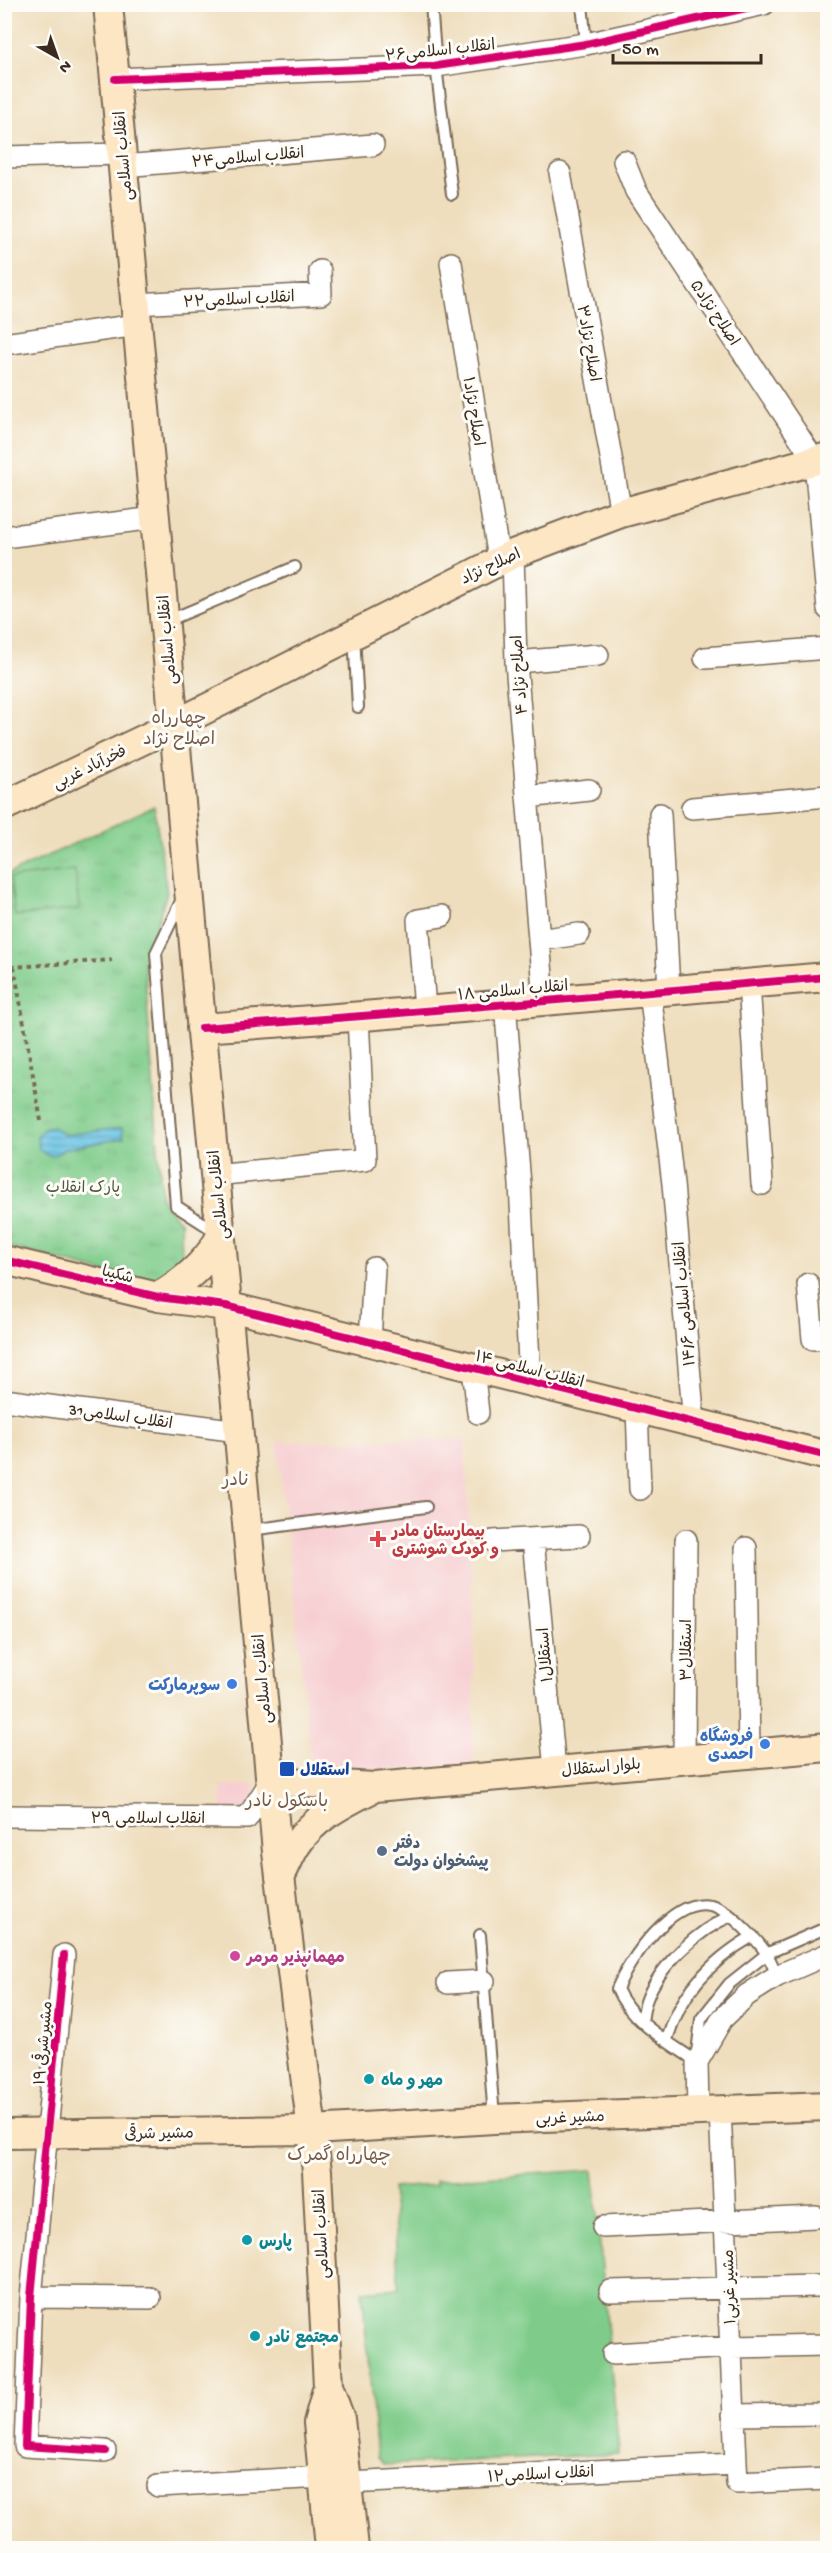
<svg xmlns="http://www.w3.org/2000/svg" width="832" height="2553" font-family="'Gochi Hand','Playpen Sans Arabic',sans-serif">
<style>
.built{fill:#f7cfd2}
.grass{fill:url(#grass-tufts);stroke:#5d7b54;stroke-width:1.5}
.garden{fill:#7fcc8a;stroke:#5d7b54;stroke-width:1.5}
.water{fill:url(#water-rules);stroke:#507681;stroke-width:1.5}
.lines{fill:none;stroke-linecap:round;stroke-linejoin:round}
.lane-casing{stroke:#7a6956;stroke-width:14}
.street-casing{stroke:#7a6956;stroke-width:24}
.secondary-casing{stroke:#7a6956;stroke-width:32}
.path{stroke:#7a6956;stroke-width:4;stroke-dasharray:4.5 4.5;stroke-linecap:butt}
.lane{stroke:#fff;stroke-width:10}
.street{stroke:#fff;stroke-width:21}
.secondary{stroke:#fce6c4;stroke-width:28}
.cycleway-casing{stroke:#fdfcf7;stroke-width:11}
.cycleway{stroke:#d6006c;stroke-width:8}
.health-dot{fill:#e0444e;stroke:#fdfcf7;stroke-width:2}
.shop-dot{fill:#3f7fe0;stroke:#fdfcf7;stroke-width:2}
.transit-dot{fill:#1a4fb4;stroke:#fdfcf7;stroke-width:2}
.service-dot{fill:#5c6f8a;stroke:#fdfcf7;stroke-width:2}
.hotel-dot{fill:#d1479c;stroke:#fdfcf7;stroke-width:2}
.culture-dot{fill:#0f9aa8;stroke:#fdfcf7;stroke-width:2}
.labels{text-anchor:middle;stroke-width:6;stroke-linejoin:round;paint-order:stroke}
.street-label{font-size:16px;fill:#3b2a1e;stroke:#fdfcf7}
.park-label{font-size:16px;fill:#4f5b3e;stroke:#fdfcf7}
.health-label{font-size:16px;font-weight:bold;fill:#be3a42;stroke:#fdfcf7;text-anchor:start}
.shop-label{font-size:16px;font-weight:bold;fill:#366cbe;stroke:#fdfcf7;text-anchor:end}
.transit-label{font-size:16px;font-weight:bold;fill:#164399;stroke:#fdfcf7;text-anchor:start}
.service-label{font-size:16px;font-weight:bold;fill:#4e5e75;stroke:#fdfcf7;text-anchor:start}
.hotel-label{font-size:16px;font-weight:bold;fill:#b23c85;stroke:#fdfcf7;text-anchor:start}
.culture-label{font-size:16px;font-weight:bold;fill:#0d838f;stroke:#fdfcf7;text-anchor:start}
.neighbourhood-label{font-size:18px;fill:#745a49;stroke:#fdfcf7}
</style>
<defs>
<pattern id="grass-tufts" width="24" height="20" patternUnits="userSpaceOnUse" patternTransform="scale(1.5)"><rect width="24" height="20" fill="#7fcc8a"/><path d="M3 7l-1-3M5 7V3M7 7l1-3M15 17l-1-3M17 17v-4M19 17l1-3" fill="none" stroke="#6faf77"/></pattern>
<pattern id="water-rules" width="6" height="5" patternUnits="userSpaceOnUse" patternTransform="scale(1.5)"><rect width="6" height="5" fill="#66c3e4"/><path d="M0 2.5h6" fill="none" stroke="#559fb8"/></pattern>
</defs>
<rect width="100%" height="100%" fill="#fdfcf7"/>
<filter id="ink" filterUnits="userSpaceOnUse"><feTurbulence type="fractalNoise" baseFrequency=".0167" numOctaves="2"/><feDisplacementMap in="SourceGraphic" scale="12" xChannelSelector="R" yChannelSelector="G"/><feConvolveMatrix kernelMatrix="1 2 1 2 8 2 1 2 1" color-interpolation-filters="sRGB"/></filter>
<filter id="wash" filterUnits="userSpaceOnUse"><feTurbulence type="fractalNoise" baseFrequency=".008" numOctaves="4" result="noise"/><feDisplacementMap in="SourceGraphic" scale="24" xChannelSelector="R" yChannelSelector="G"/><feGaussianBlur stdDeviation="1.35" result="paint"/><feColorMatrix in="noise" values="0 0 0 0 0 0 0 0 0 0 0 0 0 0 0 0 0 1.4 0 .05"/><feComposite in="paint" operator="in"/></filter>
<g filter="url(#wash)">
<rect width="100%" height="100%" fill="#efdebd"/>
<path class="built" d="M465,1439L474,1636L473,1764L313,1774L277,1442Z
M221,1785H254V1810L221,1811Z"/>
<path class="grass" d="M154,806L167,893L144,962L162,1201L181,1223L182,1263L155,1286L5,1246V876Z"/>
<path class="garden" d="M75,870L79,909L15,916L10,878Z
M593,2170L619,2454L384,2465L377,2457L362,2291L399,2288L392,2188L436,2185V2180Z"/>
<path class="water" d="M53,1127L64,1135L122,1128L124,1138L64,1149C56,1157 47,1158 39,1149L37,1136L44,1129Z"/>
</g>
<g filter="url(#ink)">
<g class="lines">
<g class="lane-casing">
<path id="lane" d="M431,4L436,66L452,194
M582,4L586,44
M167,621L295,567
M354,635L358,707
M183,897L156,953L176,1206L218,1233
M250,1530L426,1507
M480,1935L494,2118
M642,2022C643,2015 644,2006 647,1999C659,1966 699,1929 731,1916
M667,2040C680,1994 711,1960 753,1936
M697,2053L701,2019L729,1984L768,1953L828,1927
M697,2062C669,2042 631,2022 617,1989C629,1960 672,1897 710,1905C722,1907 735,1919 744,1928C761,1944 769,1954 777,1976"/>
</g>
<g class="street-casing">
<path id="street" d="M115,79L436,66L586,44L764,4
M4,157L121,154
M624,161L636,191L815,461L828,609
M123,166L373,145
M560,173L621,513
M451,263L499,559
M135,304L321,294L320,271
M4,344L137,325
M4,537L155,518
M513,554L516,662L544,1000
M705,658L828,648
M516,662L598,655
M527,797L589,790
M692,808L828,796
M660,814L669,990
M539,940L579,934
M749,983L762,1184
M650,991L673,1184L694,1423
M505,1003L520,1184L530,1382
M425,1009L418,920L442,916
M214,1175L365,1160L358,1017
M808,1284L813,1339L828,1338
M370,1342L374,1268
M473,1368L478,1413
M4,1400L238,1431
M637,1409L640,1489
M533,1539L555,1770
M493,1541L579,1536
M746,1548L749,1753
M684,1759L686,1540
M4,1816L247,1818L271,1781
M64,1955L31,2297L25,2446L105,2451
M448,1983L484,1981
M720,2110L737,2483L828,2479
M698,2111L697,2062L722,2019L747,1995L777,1976L828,1954
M603,2227L816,2217
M610,2291L817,2286
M31,2297L150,2298
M613,2354L730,2347L827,2345
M733,2415L828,2414
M348,2483L735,2464
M158,2486L323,2477"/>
</g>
<g class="secondary-casing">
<path id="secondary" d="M108,4L277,1852L317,2171L328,2386L340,2419L354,2548
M4,806L174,725L513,554L621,513L828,457
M201,1028C410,1014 619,994 828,977
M4,1260L158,1297L226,1306L828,1456
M158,1297C184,1282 207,1263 221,1236
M271,1781L375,1787L828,1747
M280,1877C286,1866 290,1854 297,1844C315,1816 347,1802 375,1787
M4,2134L313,2130L494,2119L828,2106
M328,2386L318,2423L330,2548"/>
</g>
<path class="path" d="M4,968L14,967
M41,1121L14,967L112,960"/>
<use href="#lane" class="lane"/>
<use href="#street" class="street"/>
<use href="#secondary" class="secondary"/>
<g class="cycleway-casing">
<path id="cycleway" d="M115,79L436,66L586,44L764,4
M201,1028C410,1014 619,994 828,977
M4,1260L158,1297L226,1306L828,1456
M64,1955L31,2297L25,2446L105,2451"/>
</g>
<use href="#cycleway" class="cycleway"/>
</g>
</g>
<path class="health-dot" d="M375 1530h6v6h6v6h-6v6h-6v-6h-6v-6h6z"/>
<g class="shop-dot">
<circle cx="232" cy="1684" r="6"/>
<circle cx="765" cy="1744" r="6"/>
</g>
<rect class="transit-dot" x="279" y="1761" width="16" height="16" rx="3"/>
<circle class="service-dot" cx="382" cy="1851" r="6"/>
<circle class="hotel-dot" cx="235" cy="1956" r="6"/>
<g class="culture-dot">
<circle cx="369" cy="2079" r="6"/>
<circle cx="247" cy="2240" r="6"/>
<circle cx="255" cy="2336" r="6"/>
</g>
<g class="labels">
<g class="street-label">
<text transform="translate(440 49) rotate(-6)" y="6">انقلاب اسلامی۲۶</text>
<text transform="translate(122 156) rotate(-95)" y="6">انقلاب اسلامی</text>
<text transform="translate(248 156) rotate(-5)" y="6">انقلاب اسلامی۲۴</text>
<text transform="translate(239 298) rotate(-3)" y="6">انقلاب اسلامی۲۲</text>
<text transform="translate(716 312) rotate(56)" y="6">اصلاح نژاد۵</text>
<text transform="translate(590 343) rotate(80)" y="6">اصلاح نژاد۳</text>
<text transform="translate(475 411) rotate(81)" y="6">اصلاح نژاد۱</text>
<text transform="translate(490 565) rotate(-25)" y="6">اصلاح نژاد</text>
<text transform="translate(166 640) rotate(-95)" y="6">انقلاب اسلامی</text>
<text transform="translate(518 675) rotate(-94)" y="6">۴ اصلاح نژاد</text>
<text transform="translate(89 766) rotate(-26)" y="6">فخرآباد غربی</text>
<text transform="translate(513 989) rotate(-5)" y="6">۱۸ انقلاب اسلامی</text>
<text transform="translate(217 1195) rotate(-96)" y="6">انقلاب اسلامی</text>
<text transform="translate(118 1273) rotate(14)" y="6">شکیبا</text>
<text transform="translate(683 1304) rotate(-95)" y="6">۱۴/۶ انقلاب اسلامی</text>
<text transform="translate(530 1368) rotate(14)" y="6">۱۴ انقلاب اسلامی</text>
<text transform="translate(121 1415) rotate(8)" y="6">31انقلاب اسلامی</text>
<text transform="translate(685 1650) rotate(-90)" y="6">استقلال۳</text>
<text transform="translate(544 1655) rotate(-95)" y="6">استقلال۱</text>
<text transform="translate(261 1679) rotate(-95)" y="6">انقلاب اسلامی</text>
<text transform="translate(601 1766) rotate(-5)" y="6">بلوار استقلال</text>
<text x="148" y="1823">انقلاب اسلامی ۲۹</text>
<text transform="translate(42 2043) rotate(-85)" y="6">مشیرشرقی ۱۹</text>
<text transform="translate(570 2116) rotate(-2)" y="6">مشیر غربی</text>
<text transform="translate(159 2132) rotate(-1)" y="6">مشیر شرقی</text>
<text transform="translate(320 2234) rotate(-93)" y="6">انقلاب اسلامی</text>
<text transform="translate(728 2287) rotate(-92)" y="6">مشیر غربی۱</text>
<text transform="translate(541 2473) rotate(-3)" y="6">انقلاب اسلامی۱۲</text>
</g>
<g class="park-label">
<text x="83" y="1192">پارک انقلاب</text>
</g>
<g class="health-label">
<text x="392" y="1536">بیمارستان مادر<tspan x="392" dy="18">و کودک شوشتری</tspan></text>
</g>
<g class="shop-label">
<text x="220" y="1690">سوپرمارکت</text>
<text x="753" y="1741">فروشگاه<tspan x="753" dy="18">احمدی</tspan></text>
</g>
<g class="transit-label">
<text x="300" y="1775">استقلال</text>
</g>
<g class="service-label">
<text x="394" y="1848">دفتر<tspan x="394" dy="18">پیشخوان دولت</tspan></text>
</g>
<g class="hotel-label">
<text x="247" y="1962">مهمانپذیر مرمر</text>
</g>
<g class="culture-label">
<text x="381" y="2085">مهر و ماه</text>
<text x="259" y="2246">پارس</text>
<text x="267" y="2342">مجتمع نادر</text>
</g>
<g class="neighbourhood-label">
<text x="179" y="723">چهارراه<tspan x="179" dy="21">اصلاح نژاد</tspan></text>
<text x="236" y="1485">نادر</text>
<text x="287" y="1806">باسکول نادر</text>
<text x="339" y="2160">چهارراه گمرک</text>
</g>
</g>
<rect width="832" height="2553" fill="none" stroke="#fdfcf7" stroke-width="24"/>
<g transform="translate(57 57) rotate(140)" stroke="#fdfcf7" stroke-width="4.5" paint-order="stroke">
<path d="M0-4.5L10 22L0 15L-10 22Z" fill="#3b2a1e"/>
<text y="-9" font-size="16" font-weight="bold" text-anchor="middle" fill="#3b2a1e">N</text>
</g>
<path d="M613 54v9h148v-9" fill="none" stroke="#3b2a1e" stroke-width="3"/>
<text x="622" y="54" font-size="18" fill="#3b2a1e" stroke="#fdfcf7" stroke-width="4.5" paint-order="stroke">50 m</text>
</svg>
